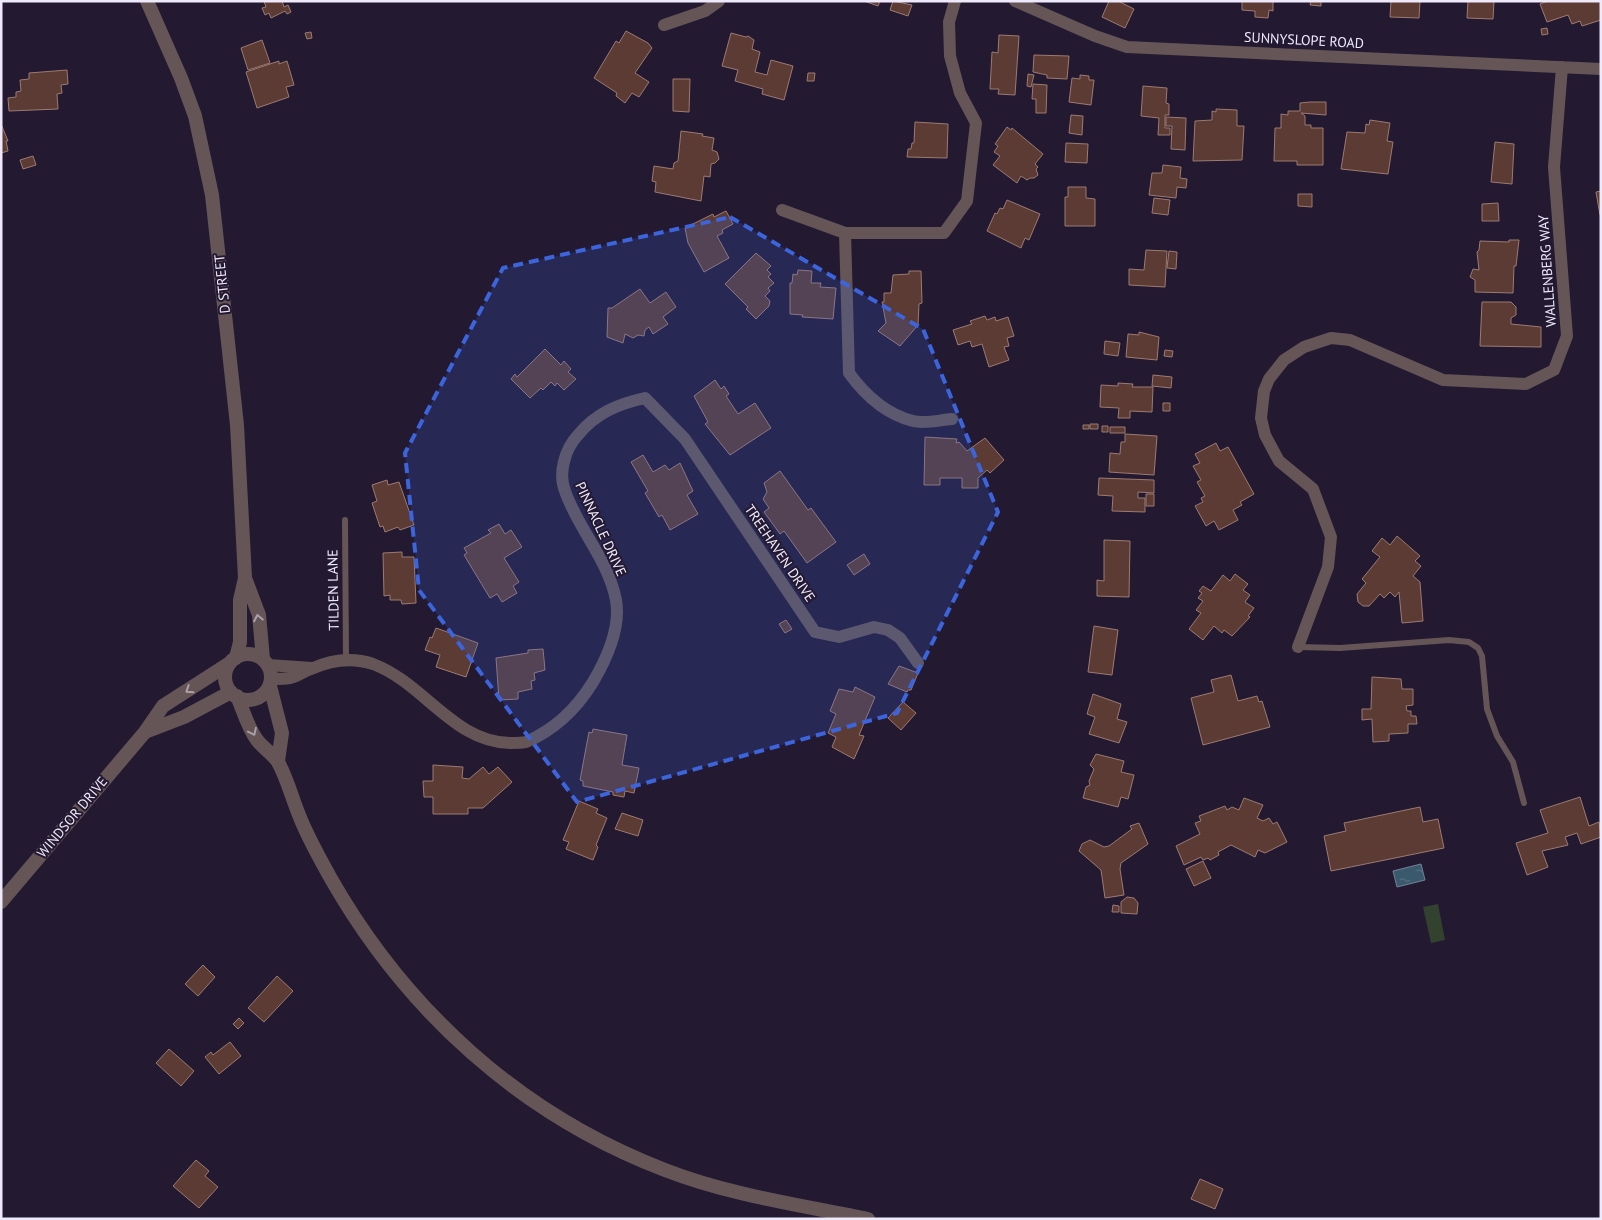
<svg xmlns="http://www.w3.org/2000/svg" width="1602" height="1220" font-family="'PT Sans',sans-serif">
<style>
.green{fill:#33412f}
.water{fill:url(#water-ripples);stroke:#708497}
.building{fill:#5b3b33;stroke:#9d7a72}
.lines{fill:none;stroke-linecap:round;stroke-linejoin:round}
.service{stroke:#655556;stroke-width:6}
.minor{stroke:#655556;stroke-width:12}
.tertiary{stroke:#655556;stroke-width:14}
.oneway{stroke:#aaa0a8}
.marked{fill:#3c65dd;fill-opacity:0.2;stroke:#3c65dd;stroke-width:4;stroke-dasharray:10 6;stroke-linejoin:round}
.labels{text-anchor:middle;stroke-width:4;stroke-linejoin:round;paint-order:stroke}
.street-label{font-size:14px;fill:#efeafb;stroke:#231a32}
</style>
<defs>
<pattern id="water-ripples" width="26" height="14" patternUnits="userSpaceOnUse" patternTransform="scale(1.25)"><rect width="26" height="14" fill="#3a596c"/><path d="M2 4q2-2 4 0t4 0M15 11q2-2 4 0t4 0" fill="none" stroke="#577182"/></pattern>
</defs>
<rect width="100%" height="100%" fill="#231a32"/>
<path class="green" d="M1438,904L1445,940L1431,943L1423,907Z"/>
<path class="water" d="M1421,864L1425,880L1397,887L1393,871Z"/>
<path class="building" d="M264,1H282L284,7L288,5L291,12L287,14L285,11L271,18L269,13L265,15L262,8L266,7Z
M864,1H880L878,6Z
M893,1L912,5L908,16L890,10Z
M1109,1H1118L1134,9L1125,28L1102,17Z
M1242,1H1273V11L1269,10L1268,18L1255,17V11L1242,10Z
M1311,1H1321V6L1310,5Z
M1391,1H1420L1419,18L1390,17Z
M1468,1H1494L1493,19L1467,18Z
M1548,1H1601V20L1582,26L1580,21L1572,24L1568,15L1547,22L1540,4Z
M1547,28L1548,34L1542,35L1541,29Z
M626,31L648,43L652,48L635,73L649,82L639,97L632,93L625,103L616,96L617,93L594,78L616,41L619,43Z
M311,32L312,38L307,39L305,33Z
M731,33L746,37L748,36L754,40L752,49L760,52L755,72L767,75L771,60L793,66L784,100L762,94L763,89L735,81L738,70L722,66Z
M999,35L1019,36L1015,95L998,94L999,89H990L992,52L998,53Z
M262,40L270,63L248,70L241,48Z
M1034,55L1069,56L1067,79L1047,78V75L1033,72Z
M279,61V64L287,61L294,85L286,87L289,97L257,108L246,72Z
M67,70L68,84L61,85L62,93L57,94L58,109L9,111L8,98L16,97V92L21,91L20,80L29,79V73Z
M808,73H815L814,81H807Z
M1028,74L1034,75L1031,87L1027,86Z
M1080,75L1089,76V80H1094L1091,105L1069,102L1072,78L1080,79Z
M673,79H690L689,112L673,111Z
M1033,84L1047,85L1046,113H1036V99H1032Z
M1143,86L1167,88L1166,103L1169,104V115H1165V128H1170V135H1158L1159,118L1141,116Z
M1310,102H1326V115L1301,113L1305,116V125H1311V128H1323V165H1297V161H1274L1275,128H1281V114L1288,115V111H1300V103Z
M1216,109L1237,110V126H1244L1242,160L1193,161L1195,121L1212,120V111L1216,112Z
M1071,115L1083,116L1082,135L1069,133Z
M1166,117L1186,118L1185,150L1171,149L1172,126H1166Z
M1370,120L1390,123L1387,141L1393,142L1388,174L1341,169L1347,132L1365,133L1366,124L1369,125Z
M915,122L948,124L947,158L907,157L908,149H911L912,143H914Z
M1,124L8,141H6L8,151L1,153Z
M1007,127L1011,130L1012,128L1043,154L1035,164L1038,167L1036,169L1038,175L1034,178H1030L1027,180L1021,176L1017,183L993,165L1000,156L994,152L998,146L995,144Z
M681,131L703,134L702,136L714,138L712,150L717,152L719,159L715,163L711,164L710,177L704,176L701,201L655,192L656,182L652,181L654,166L673,169L674,163L678,161Z
M1495,142L1514,144L1512,184L1491,182Z
M1066,143L1088,144L1087,163L1065,162Z
M33,156L36,165L23,169L20,160Z
M1163,165L1181,167L1180,178L1187,179L1186,188L1177,187L1176,198L1149,195L1152,173H1162Z
M1068,187H1086V198L1095,199V226H1065V197H1068Z
M1601,191V214L1600,215L1596,192Z
M1298,194H1312V207L1298,206Z
M1154,198L1170,200L1168,215L1152,213Z
M1007,200L1040,214L1029,240L1025,238L1021,248L987,231L995,213L997,214L1000,208L1003,209Z
M1498,203L1499,221H1482V204Z
M726,211L733,224L722,230L723,233L717,236L729,258L704,272L688,243L685,228L713,214L714,217Z
M1509,240H1519L1516,266H1514L1513,293L1475,292V280L1470,277L1473,269L1479,270L1477,252L1479,250L1480,241L1509,242Z
M1146,250L1167,251L1165,287L1129,285V269L1144,270Z
M1169,251L1177,252L1176,269L1167,268Z
M756,253L771,266L767,270L771,274L768,277L774,283L768,288L770,291L765,296L770,301L769,306L756,319L746,309L748,307L725,284Z
M798,270L812,271L811,283H821L820,287L836,288L833,319L802,317L803,315L790,314V283H792L793,274L797,275Z
M909,271H921L922,303L919,304L918,325L900,346L878,331L886,323L882,302H884V293H891L893,275L909,274Z
M640,289L650,303L666,292L676,307L663,317L668,324L653,334L649,327L645,330L644,336L638,335L633,338L625,334L623,343L607,337L608,308H612Z
M1482,302H1511L1516,307V315L1511,318V324L1541,327V347L1480,346Z
M985,316L987,320L995,317L996,321L1008,317L1014,336L1007,338L1009,346L1004,347L1009,360L989,367L982,344L972,347L970,341L958,345L953,330L972,324L970,321Z
M1139,332L1159,337L1157,360L1126,357L1128,334L1139,335Z
M1105,341L1120,343L1118,356L1104,354Z
M545,349L561,365L564,361L571,369L568,372L576,379L564,390L557,383L555,386L551,382L543,390L541,388L530,398L511,379L515,374L517,377Z
M1165,350L1173,351L1172,357L1164,356Z
M1153,375L1172,377L1171,388L1152,386Z
M715,380L721,389L724,386L729,394L726,396L738,414L755,403L771,428L730,455L705,424L708,422L694,396Z
M1118,383L1133,384L1132,387H1153L1152,412L1130,411V418H1118L1119,408L1100,407L1101,385L1118,386Z
M1163,403H1170V411H1163Z
M1090,424H1098V429H1090Z
M1083,425H1089V429H1083Z
M1102,426H1108V432H1102Z
M1110,427H1125V433H1110Z
M1125,434L1157,436L1154,475L1109,472L1110,453L1120,454L1121,442H1125Z
M925,437L957,439L956,443L959,442L967,451L985,438L1004,460L990,473L987,470L978,478V488H962V478H940V485H924Z
M1216,443L1220,451L1228,447L1254,494L1240,502L1242,505L1233,510L1238,520L1219,530L1214,521L1206,526L1195,506L1203,502L1201,498L1205,496L1197,482L1201,480L1193,466L1200,463L1195,454Z
M643,455L653,472L665,465L669,470L680,463L693,491L687,495L698,514L670,530L662,515L659,517L645,493L648,491L631,462Z
M780,471L808,510L811,508L836,542L807,563L784,531L780,534L764,512L769,508L763,499L767,492L764,483Z
M1099,478L1154,480V493L1138,492V498H1145V512L1112,511L1113,496L1098,495Z
M387,480L388,485L399,482L414,525L400,530L398,527L385,532L383,526L380,527L372,503L377,501L372,485Z
M1146,494H1154V506H1146Z
M499,524L505,534L511,530L522,547L504,558L519,582L513,586L517,593L502,602L497,594L490,598L464,555L467,553L464,548L491,533L488,530Z
M1397,536L1420,556L1415,561L1421,566L1413,576L1420,582L1423,621L1402,623L1399,592L1395,597L1390,592L1384,598L1380,594L1369,606H1363L1358,602L1357,594L1366,583L1362,579L1380,557L1372,551L1382,538L1390,545Z
M1104,540L1130,541L1129,597L1097,596V580L1104,581Z
M402,552V557H414L416,603L402,604L401,600H390V595L384,596L383,553Z
M864,554L870,564L854,575L847,565Z
M1235,574L1248,584L1243,590L1250,595L1245,602L1254,608L1248,616L1250,617L1232,636L1224,630L1222,633L1214,626L1203,640L1189,629L1201,613L1196,610L1203,601L1198,598L1202,593L1199,591L1203,586L1211,591L1223,575L1230,581Z
M786,620L792,629L785,633L779,624Z
M1094,626L1118,630L1112,675L1088,672Z
M436,628L478,643L466,677L436,667L440,655L425,650L430,637L432,638Z
M543,649L545,670L534,673L535,680L531,681L532,689L518,692V699L499,700L496,658L528,653V650Z
M899,666L918,673L911,690H908L907,692L888,684Z
M1231,675L1238,701L1257,696L1259,702L1262,701L1270,727L1203,745L1191,698L1214,692L1211,680Z
M1372,677L1401,679L1402,689H1413V705L1406,706L1407,711H1411V716H1416L1417,724H1408V733L1389,734V741L1373,742L1372,719L1362,720V709H1371Z
M855,687L875,697L859,735L864,736L854,759L832,747L836,737L828,733L836,714L830,711L839,689L853,692Z
M1093,694L1121,704L1117,719L1127,722L1119,743L1089,734L1095,717L1087,714Z
M903,702L916,713L901,730L888,718Z
M593,729L627,735L622,765L639,768L634,793L625,791L624,797L613,795V792L583,786V781L580,780L589,732L592,733Z
M1096,754L1124,761L1121,772L1134,775L1128,799L1121,797L1118,807L1083,798L1086,787L1090,785L1089,781L1094,769L1090,765Z
M433,765L463,767L462,778L469,779L483,767L489,774L498,767L512,782L483,808H468V814H433V797H424L423,781H433Z
M1580,797L1589,826L1599,822L1601,837L1581,844L1577,833L1565,837L1568,845L1542,851L1548,867L1527,875L1516,843L1548,833L1540,810Z
M1244,798L1263,805L1257,818L1263,821L1269,818L1273,824L1277,822L1287,842L1265,853L1258,850L1255,857L1231,845L1218,852L1219,855L1210,860L1208,858L1203,860L1201,857L1184,865L1176,846L1200,834L1195,823L1201,821L1199,816L1225,806L1227,810L1232,807L1239,810Z
M579,801L598,809L596,813L607,818L596,845L598,847L593,860L566,849L569,842L563,840Z
M1420,807L1423,822L1438,819L1444,848L1331,871L1324,836L1346,831L1344,823Z
M622,813L643,820L638,836L615,829Z
M1139,823L1148,844L1121,863L1120,869L1124,895L1105,898L1101,870L1079,851L1082,844L1090,840L1104,847L1109,846L1132,829L1130,826Z
M1203,861L1211,878L1194,886L1186,869Z
M1127,897L1134,898L1138,903L1137,914L1121,913V902Z
M1113,905L1119,906V912H1112Z
M203,965L215,977L198,996L185,984Z
M277,976L293,991L264,1022L248,1008Z
M239,1018L244,1023L238,1029L233,1024Z
M230,1042L241,1056L219,1074L205,1057L211,1052L213,1055Z
M169,1049L194,1071L181,1086L156,1063Z
M196,1160L209,1171L205,1176L218,1187L199,1208L173,1186Z
M1200,1179L1223,1189L1215,1209L1191,1199Z"/>
<g class="lines">
<path class="service" d="M345,520L346,659
M1298,647L1340,648L1449,640L1469,642L1478,648L1482,656L1487,709L1497,736L1513,762L1524,803"/>
<path class="minor" d="M1015,1L1095,36L1127,47L1601,69
M664,25L705,11L719,1
M782,210L845,233H944L967,201L976,123L960,93L950,56L949,22L955,1
M845,233L849,373C865,395 885,414 913,421C924,424 940,420 952,419
M1298,647L1328,567L1331,537L1313,489L1279,461L1265,435L1261,418L1264,391L1269,379L1284,360L1304,347L1331,338L1350,340L1443,380L1526,384L1554,370L1567,336L1554,167L1562,67
M268,665L312,668
M271,679C277,679 284,679 290,678C297,677 304,671 311,669C331,660 352,657 373,664C424,683 454,743 511,743C516,743 522,743 526,742C554,730 577,708 593,682C606,660 621,628 616,600C608,559 578,529 565,491C558,473 565,449 578,435C596,413 618,404 645,398L685,439L815,632L839,637L874,627L888,630L900,638L918,663"/>
<path class="tertiary" d="M147,1L181,78L195,116L212,195L237,425L245,578L240,600V642L236,658
M245,578L259,615L263,659
M225 677a23 23 0 1 1 46 0a23 23 0 1 1-46 0Z
M270,686L282,733L278,761
M237,696C243,710 248,728 257,740C263,748 273,754 278,762C287,778 292,798 299,815C307,836 319,857 330,877C406,1011 521,1115 665,1170C729,1195 800,1205 868,1219
M145,732L184,717L231,692
M1,902L145,732L163,706L230,663"/>
</g>
<defs><path id="oneway-chevron" d="M-2-3.5L2.5 0L-2 3.5" fill="none" stroke-width="1.6" stroke-linecap="round" stroke-linejoin="round" transform="scale(1.25)"/></defs>
<g class="oneway">
<use href="#oneway-chevron" transform="translate(258 618) rotate(-101)"/>
<use href="#oneway-chevron" transform="translate(189 690) rotate(147)"/>
<use href="#oneway-chevron" transform="translate(253 732) rotate(65)"/>
</g>
<path class="marked" d="M730,217L923,329L998,512L897,713L577,802L419,590L405,453L503,268Z"/>
<g class="labels">
<g class="street-label">
<text transform="translate(1304 40) rotate(3)" y="5">SUNNYSLOPE ROAD</text>
<text transform="translate(1547 271) rotate(-94)" y="5">WALLENBERG WAY</text>
<text transform="translate(222 284) rotate(-96)" y="5">D STREET</text>
<text transform="translate(601 529) rotate(65)" y="5">PINNACLE DRIVE</text>
<text transform="translate(780 553) rotate(56)" y="5">TREEHAVEN DRIVE</text>
<text transform="translate(333 590) rotate(-91)" y="5">TILDEN LANE</text>
<text transform="translate(72 817) rotate(-50)" y="5">WINDSOR DRIVE</text>
</g>
</g>
<rect width="1602" height="1220" fill="none" stroke="#efeafb" stroke-width="5"/>
</svg>
